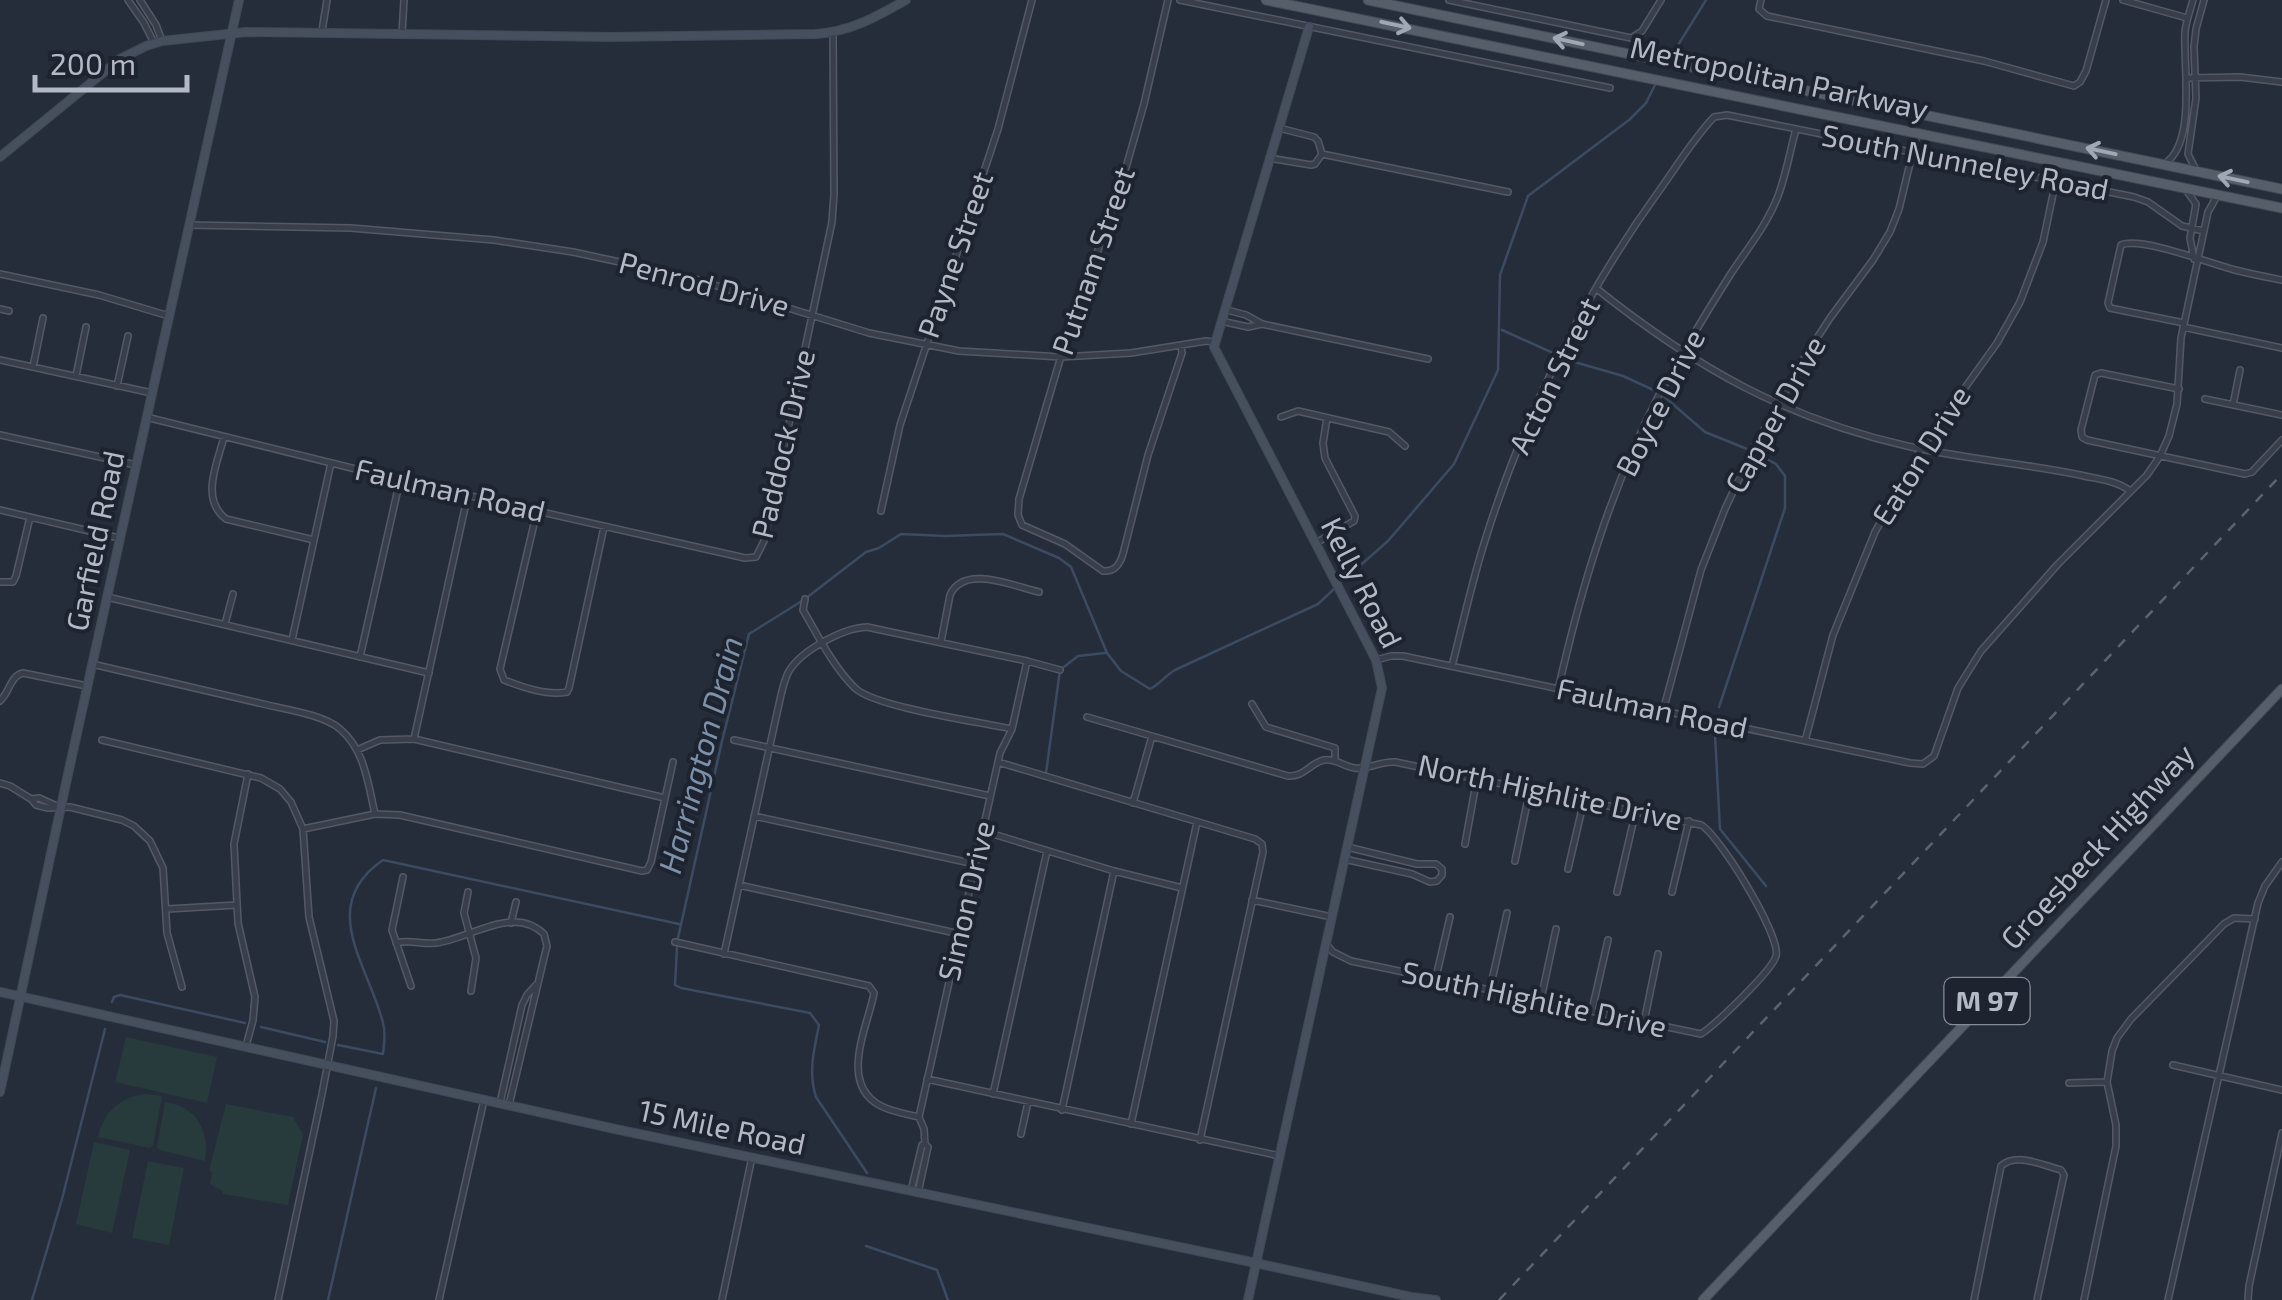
<svg xmlns="http://www.w3.org/2000/svg" width="2282" height="1300" font-family="'Exo 2',sans-serif">
<style>
.green{fill:#273a3c}
.lines{fill:none;stroke-linecap:round;stroke-linejoin:round}
.stream{stroke:#3b4b61;stroke-width:2.5}
.street-casing{stroke:#535a65;stroke-width:8}
.secondary-casing{stroke:#414853;stroke-width:10}
.primary-casing{stroke:#414853;stroke-width:11}
.street{stroke:#383f4a;stroke-width:5}
.secondary{stroke:#464f5d;stroke-width:8}
.primary{stroke:#565e6a;stroke-width:9}
.rail{stroke:#5a6471;stroke-width:2.5;stroke-dasharray:10 10;stroke-linecap:butt}
.oneway{stroke:#a0a8b4}
.labels{text-anchor:middle;stroke-width:8;stroke-linejoin:round;paint-order:stroke}
.shield{fill:#1d242f;stroke:#868d99;stroke-width:2.5}
.shield-label{font-size:28px;font-weight:bold;fill:#b3bac6}
.street-label{font-size:30px;fill:#b3bac6;stroke:#1d242f}
.water-label{font-size:32px;font-style:italic;fill:#7d91ab;stroke:#1d242f}
</style>
<rect width="100%" height="100%" fill="#252d3a"/>
<path class="green" d="M126,1037L217,1057L207,1103L115,1082Z
M147,1094L162,1096L153,1146L150,1148L98,1137C104,1112 120,1096 147,1094Z
M165,1102C197,1107 210,1130 205,1161L160,1150L157,1147Z
M226,1104L293,1117L303,1134L288,1205L223,1194V1191L214,1187L210,1183L212,1172L209,1171Z
M94,1142L130,1150L112,1233L76,1224Z
M148,1161L184,1168L169,1245L132,1238Z"/>
<g class="lines">
<path class="stream" d="M1670,58L1706,0
M1502,330L1571,361L1623,376L1660,393L1705,432L1752,451L1776,464L1785,476V508L1719,707
M1339,584L1388,541L1454,464L1498,370L1500,275L1528,196L1629,120L1646,103L1656,83
M1715,735L1720,829L1766,886
M1046,773L1060,670L1078,656L1105,653
M678,938L722,741L749,634L805,599L866,552L879,548L901,534L945,536L1003,534L1059,558L1071,567L1107,653L1121,671L1150,689C1160,684 1165,676 1175,670L1318,604L1334,589
M677,947L675,985L681,988L810,1013L819,1025C814,1050 808,1072 816,1097L867,1173
M112,1002L114,997L120,995L245,1023
M261,1027L325,1042
M338,1045L383,1054C384,1044 386,1033 383,1023C369,966 316,906 383,860L679,924
M866,1246L937,1270L948,1300
M32,1300L62,1199L105,1029
M328,1300L376,1088"/>
<g class="street-casing">
<path id="street" d="M128,0L144,23L154,43
M140,0L156,25L162,41
M1168,0L1144,104L1123,178L1059,363L1019,499L1018,515L1022,525L1065,544L1103,571C1115,572 1120,564 1123,554L1148,455L1182,353L1181,345
M1180,0L1610,88
M1449,0L1631,38L1642,31L1661,0
M1761,0L1759,9L1767,16L1984,61L2074,86L2080,82L2086,71L2106,0
M2123,0L2187,18
M322,31L327,0
M402,34L404,0
M2186,78L2240,77L2282,82
M1322,154L1508,192
M1269,158L1311,165L1315,164L1322,154L1318,141L1314,137L1279,128
M2164,164C2197,144 2183,66 2185,32C2186,21 2190,11 2193,0
M2195,168L2188,154L2196,98L2194,47L2196,29L2204,0
M2186,190L2196,204L2190,238L2194,259
M189,225L351,228L494,240L573,252L685,276L869,333L959,351L1061,357L1131,353L1206,341L1215,342
M0,274L99,295L169,316
M1597,289C1695,367 1784,418 1907,446C1964,459 2022,463 2080,475C2096,479 2116,480 2130,491
M0,309L9,311
M1221,321L1248,327L1262,324L1246,315L1227,310
M2184,323L2110,308L2108,303L2121,245C2141,236 2211,264 2235,270C2251,274 2266,277 2282,280
M1262,324L1428,359
M2183,327L2282,348
M0,360L152,393
M33,367L43,318
M76,376L86,327
M117,386L128,336
M2179,389L2101,373L2095,375L2081,430L2082,437L2087,440L2245,474L2252,472L2282,440
M2205,399L2282,415
M2233,405L2240,370
M146,417L400,480L745,558L756,557L764,541L832,222L834,194L833,32
M1281,417L1298,411L1389,432L1405,446
M0,435L136,465
M224,437C217,464 200,499 226,519L314,540
M0,510L119,538
M537,511L500,669L504,680C522,687 547,696 567,692L569,688L604,527
M881,511L900,425L998,129L1032,0
M1316,543L1354,521L1355,516L1325,458L1323,443L1327,418
M0,582H13L16,576L30,517
M107,597L429,673
M805,599L803,610C817,634 834,668 855,688C874,707 980,722 1012,729
M225,624L233,594
M292,640L331,463
M941,642L950,595C964,564 1013,586 1039,592
M360,657L400,480
M1376,660L1391,656H1403L1910,763L1923,764L1934,756L1958,688L1981,651L2058,564L2147,475L2160,456L2169,436L2177,404L2181,338L2208,212L2217,196
M92,664C148,677 204,690 259,703C282,709 323,714 340,729C365,750 368,784 375,814
M1452,666C1462,627 1471,586 1483,547C1521,422 1582,297 1659,191C1677,166 1693,139 1714,117L1727,115L2134,197L2148,202L2182,226L2204,231
M1558,690C1581,588 1611,487 1660,393C1682,353 1706,313 1730,275C1747,249 1767,225 1778,196C1786,175 1790,151 1796,129
M0,701C10,692 10,676 23,673L87,686
M1252,704L1266,727L1335,748V760
M1663,711L1701,570L1725,509L1752,451L1806,355L1830,318L1873,260L1890,232L1899,209L1917,134
M1087,717L1288,776C1304,777 1310,763 1324,760C1336,758 1344,767 1355,768C1366,770 1381,761 1395,762L1701,825C1718,833 1782,937 1776,956C1772,971 1715,1025 1701,1034L1351,961L1333,952L1327,945
M414,739L468,494
M102,740L261,778L280,789L291,802L303,829L309,917L334,1021L333,1036L322,1094L278,1300
M734,740L990,796
M1805,741L1833,635L1875,532L1921,449L1997,343L2020,302L2043,242L2056,180
M357,750L380,740L414,739L665,798
M998,762L1255,839L1262,844L1263,852L1200,1140
M0,783L10,786L31,799
M1133,803L1152,736
M59,807L39,798L31,799L36,805L48,808L70,807L122,820L134,826L150,841L163,868L167,933L182,987
M754,816L975,864
M303,829L375,814L400,815L642,871L647,870L651,862L673,762
M983,831L1114,871L1182,888
M1465,844L1477,778
M1344,859L1412,874L1430,882L1437,881L1442,875V869L1436,864H1417L1347,847
M1515,861L1530,789
M1568,869L1584,800
M403,877L392,930L411,986
M739,885L960,934
M468,892L464,913L476,958L471,991
M1617,892L1636,810
M1672,892L1689,821
M1252,900L1332,917
M167,909L237,905
M511,923L516,902
M675,942L869,986L874,993L873,998C865,1032 840,1085 881,1106C893,1112 906,1114 919,1117
M396,943C410,939 422,945 436,943C470,939 513,904 544,934L547,946L544,958L509,1105
M724,954L781,695C783,687 785,678 789,671C802,650 843,628 867,627L1027,661L1060,670
M1436,977L1450,917
M1490,989L1507,913
M1541,999L1556,929
M1592,1010L1608,940
M1644,1022L1658,954
M246,1046L253,1020L255,997L238,923L234,844L248,774
M2173,1065L2282,1090
M927,1079L1280,1156
M2069,1083L2106,1082
M993,1094L1047,851
M500,1103L522,1005L527,995L536,985
M1062,1110L1114,871
M1131,1124L1197,822
M1021,1134L1028,1102
M925,1144L924,1129L919,1117L1000,753L1012,729L1027,661
M911,1191L922,1145L925,1144L928,1147L918,1193
M439,1300L484,1100
M722,1300L752,1157
M1974,1300L2001,1166C2016,1152 2042,1165 2061,1170L2064,1175L2037,1300
M2084,1300L2116,1146V1125L2107,1082L2112,1051L2117,1038L2131,1019L2224,924L2234,918L2255,919
M2168,1300L2258,903L2265,886L2282,862
M2248,1300L2249,1286L2282,1133"/>
</g>
<g class="secondary-casing">
<path id="secondary" d="M0,157L120,59L146,46L162,41L246,32L611,37L815,34C850,32 876,17 906,0
M0,992L615,1129L1256,1263L1411,1297L1436,1300
M0,1092L68,774L239,0
M1248,1300L1382,688L1376,660L1214,347L1309,27"/>
</g>
<g class="primary-casing">
<path id="primary" d="M1266,0L2282,208
M1368,0L2282,189
M1703,1300L2282,689"/>
</g>
<use href="#street" class="street"/>
<use href="#secondary" class="secondary"/>
<use href="#primary" class="primary"/>
<path class="rail" d="M1499,1300L2282,474"/>
</g>
<defs><path id="oneway-shaft" d="M-6 0H5M1.5-3L5.5 0L1.5 3" fill="none" stroke-width="1.6" stroke-linecap="round" stroke-linejoin="round" transform="scale(2.5)"/></defs>
<g class="oneway">
<use href="#oneway-shaft" transform="translate(1396 25) rotate(12)"/>
<use href="#oneway-shaft" transform="translate(1568 41) rotate(-168)"/>
<use href="#oneway-shaft" transform="translate(2101 151) rotate(-168)"/>
<use href="#oneway-shaft" transform="translate(2233 179) rotate(-168)"/>
</g>
<g class="labels">
<rect class="shield" x="1944.5" y="978" width="85" height="46" rx="8"/>
<g class="shield-label">
<text x="1987" y="1011">M 97</text>
</g>
<g class="street-label">
<text transform="translate(1779 79) rotate(12)" y="10">Metropolitan Parkway</text>
<text transform="translate(1965 163) rotate(11)" y="10">South Nunneley Road</text>
<text transform="translate(956 255) rotate(-71)" y="10">Payne Street</text>
<text transform="translate(1094 261) rotate(-71)" y="10">Putnam Street</text>
<text transform="translate(704 285) rotate(15)" y="10">Penrod Drive</text>
<text transform="translate(1555 376) rotate(-64)" y="10">Acton Street</text>
<text transform="translate(1661 403) rotate(-63)" y="10">Boyce Drive</text>
<text transform="translate(1776 415) rotate(-61)" y="10">Capper Drive</text>
<text transform="translate(784 444) rotate(-77)" y="10">Paddock Drive</text>
<text transform="translate(1922 456) rotate(-58)" y="10">Eaton Drive</text>
<text transform="translate(450 491) rotate(13)" y="10">Faulman Road</text>
<text transform="translate(96 541) rotate(-78)" y="10">Garfield Road</text>
<text transform="translate(1361 583) rotate(63)" y="10">Kelly Road</text>
<text transform="translate(1652 709) rotate(12)" y="10">Faulman Road</text>
<text transform="translate(1550 793) rotate(12)" y="10">North Highlite Drive</text>
<text transform="translate(2098 847) rotate(-47)" y="10">Groesbeck Highway</text>
<text transform="translate(967 901) rotate(-77)" y="10">Simon Drive</text>
<text transform="translate(1534 1000) rotate(12)" y="10">South Highlite Drive</text>
<text transform="translate(722 1128) rotate(12)" y="10">15 Mile Road</text>
</g>
<g class="water-label">
<text transform="translate(701 755) rotate(-75)" y="11">Harrington Drain</text>
</g>
</g>
<path d="M35 75v15h152v-15" fill="none" stroke="#b3bac6" stroke-width="5"/>
<text x="50" y="75" font-size="30" fill="#b3bac6" stroke="#1d242f" stroke-width="8" paint-order="stroke">200 m</text>
</svg>
